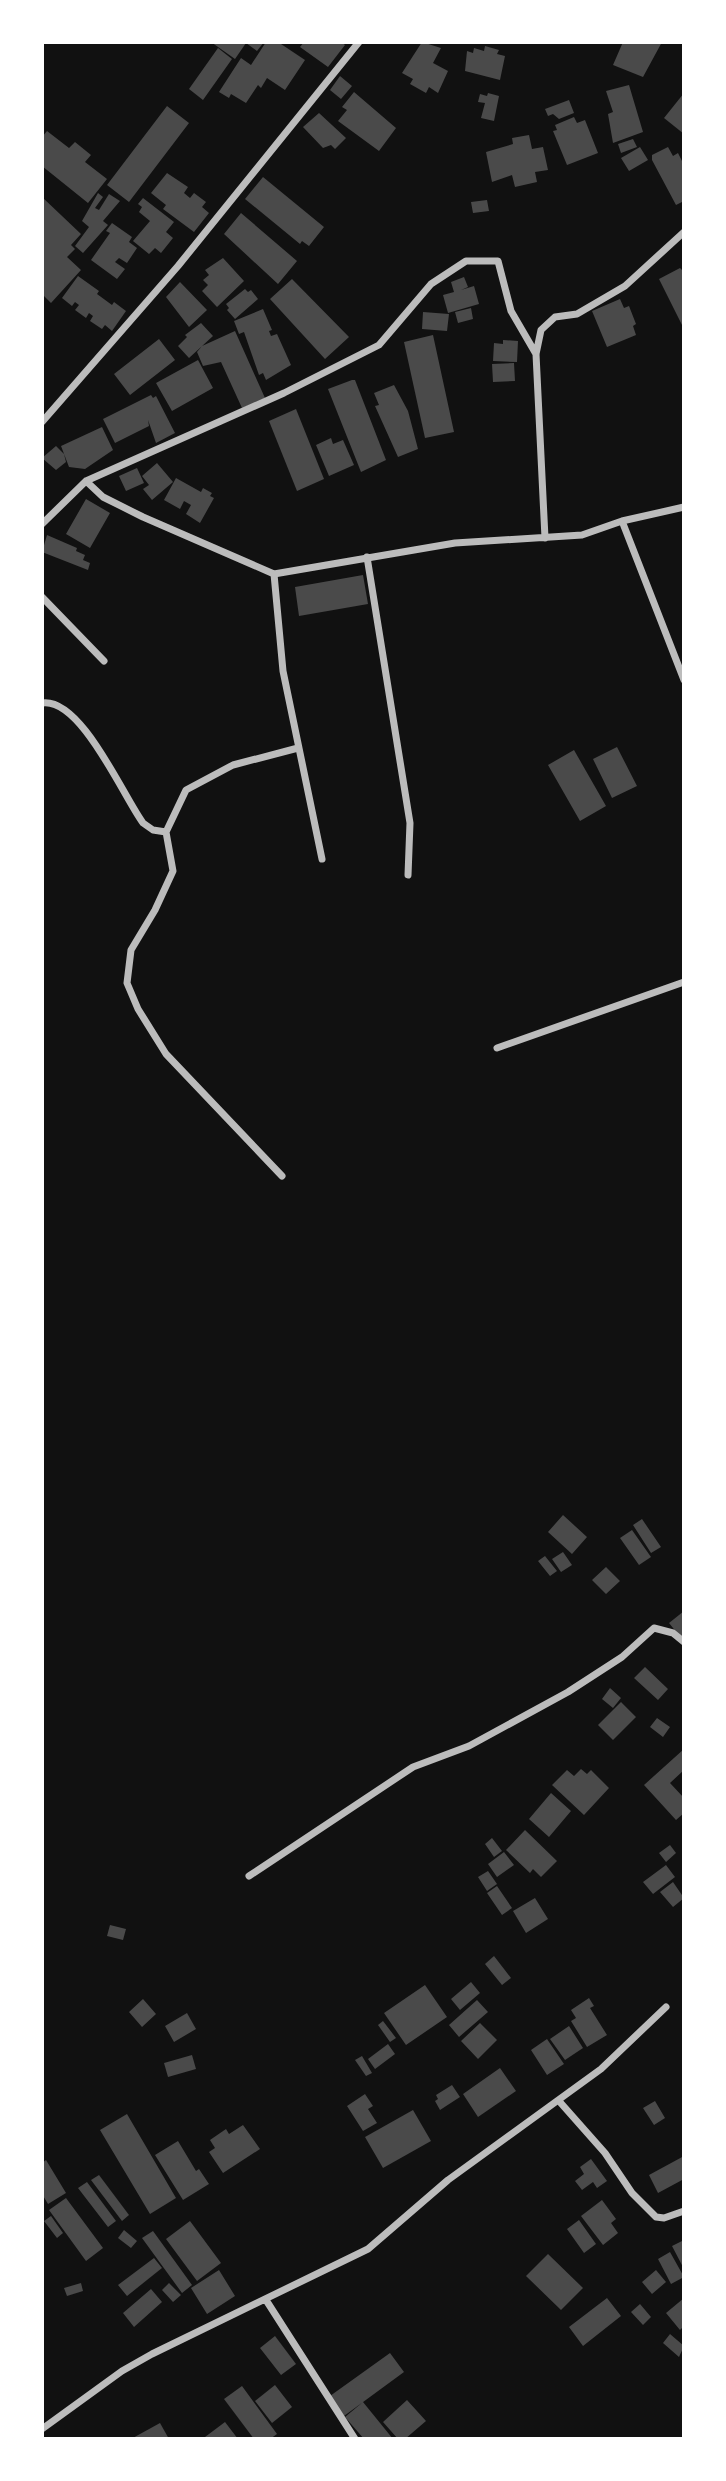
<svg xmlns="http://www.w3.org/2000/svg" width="726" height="2481" font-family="'Exo 2',sans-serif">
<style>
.building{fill:#4a4a4a}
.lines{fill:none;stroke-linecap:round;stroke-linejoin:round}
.minor{stroke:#bcbcbc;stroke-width:7}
</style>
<rect width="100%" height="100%" fill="#111"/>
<path class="building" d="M211,42H264L257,51L246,43L235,59Z
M266,42H278L305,60L285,90L267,78L261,88L258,85L246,103L231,94L229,98L219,92L241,58L251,65Z
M304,42H341L345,45L328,67L300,47Z
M422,42L441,48L433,63L448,71L438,93L429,87L426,93L410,84L413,79L402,73Z
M623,42H662L643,77L613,65Z
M485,46L499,50L497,54L505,56L500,80L465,71L467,51L473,53L474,48L484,51Z
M218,48L232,59L203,100L189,89Z
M340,76L352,86L341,99L330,90Z
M629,85L643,132L613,143L608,114L613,112L606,91Z
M354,92L396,128L379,151L338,121L347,110L342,107Z
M488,93L499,96L494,121L481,118L485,103L478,102L480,94L487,96Z
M684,93V134L664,118Z
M569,100L574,113L559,119L553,114L548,116L545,109Z
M167,106L189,123L129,202L107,185Z
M319,113L346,138L335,149L331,145L323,148L303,127Z
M574,117L577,123L585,120L598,153L567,165L553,131L557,130L555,125Z
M47,131L69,148L75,142L91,155L85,162L107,179L88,203L42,166V137Z
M529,135L532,149L543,147L548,170L535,172L537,182L515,187L512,175L492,182L486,152L513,144L512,138Z
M633,139L637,147L621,153L618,144Z
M640,147L648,160L629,171L621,158Z
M668,147L673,156L678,153L684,165V201L676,205L652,160V155Z
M167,173L188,187L184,193L190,198L194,193L206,202L202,207L209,213L194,232L163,209L166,205L151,193Z
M263,177L324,227L309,246L302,241L300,244L245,199Z
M98,193L103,197L95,208L99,210L109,194L120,201L103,221L108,225L83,253L75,246L89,227L82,221Z
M42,197L81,234L71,245L75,249L67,257L81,270L51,303L42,294Z
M143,198L174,222L166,232L173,238L161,253L155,248L149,254L133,241L150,221L139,212L142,207L138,204Z
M487,200L489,211L473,213L471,202Z
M241,213L297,261L278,284L224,234Z
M112,223L132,237L129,242L137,248L127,263L119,258L115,262L125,269L117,279L91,260L110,233L106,231Z
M223,258L244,281L217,307L202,291L208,285L203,280L209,275L205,270Z
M680,268L684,272V329L659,279Z
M78,276L99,291L97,294L112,305L114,302L126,311L112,331L105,325L102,329L90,321L93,316L89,313L86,318L75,310L79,305L75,302L72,306L62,298Z
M464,277L468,287L461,290L474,286L479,304L448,313L443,295L454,292L451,282Z
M292,279L349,337L325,359L270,299Z
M180,282L207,310L189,327L166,297Z
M245,289L248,292L251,290L258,299L235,319L227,310L229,308L226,304Z
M620,299L624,308L629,306L636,324L633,326L636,335L607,347L592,311Z
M471,308L473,319L458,323L455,312Z
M263,309L272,330L269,331L271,336L277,334L291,365L266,380L263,373L259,375L244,332L239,334L234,321Z
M423,312L449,314L447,331L422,329Z
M201,323L213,336L189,358L178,346L187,337L185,335Z
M235,331L265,398L242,408L221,362L203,366L197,352L202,346Z
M433,335L454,432L425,438L404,342Z
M159,339L175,360L130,395L114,374Z
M503,340L518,341L517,362L493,361L494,343L503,344Z
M198,360L213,388L172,411L156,383Z
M514,363L515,381L493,382L492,364Z
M352,380H355L386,460L361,472L328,389Z
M394,385L408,411L418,449L398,457L375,406L379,405L374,393Z
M151,395L153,398L156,396L175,433L156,443L148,420L149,426L115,443L103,419Z
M296,409L324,479L297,491L269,421Z
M102,427L113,450L85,469L69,467L61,446Z
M331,438L333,444L343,440L354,465L329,476L316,445Z
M56,446L64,454L66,462L56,470L42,458Z
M157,463L173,482L152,500L143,489L149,485L142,476Z
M137,468L144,483L126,491L119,476Z
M176,478L201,492L203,488L212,493L210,496L214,498L200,523L186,514L191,505L184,501L180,509L164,500Z
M86,499L110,513L90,548L66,534Z
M47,535L77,548L76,551L85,555L83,560L90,563L88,570L42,552Z
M363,575L368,604L299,616L295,587Z
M617,747L637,786L612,798L593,759Z
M574,750L606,806L580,821L548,765Z
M563,1515L587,1537L572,1554L548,1532Z
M642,1519L661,1547L651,1553L633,1525Z
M632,1530L651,1557L639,1565L620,1538Z
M563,1552L572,1565L561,1572L552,1559Z
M545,1556L557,1571L550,1576L538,1561Z
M606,1567L620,1581L606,1594L592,1580Z
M684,1611V1635L681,1638L669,1623Z
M645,1667L668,1689L658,1700L634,1678Z
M610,1688L621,1698L613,1708L602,1699Z
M621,1702L636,1717L613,1740L598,1725Z
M657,1718L670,1727L663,1737L650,1727Z
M684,1749V1770L670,1783L684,1798V1813L676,1820L644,1785Z
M581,1769L587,1774L591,1770L609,1788L584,1815L552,1785L567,1770L574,1776Z
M551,1793L571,1811L549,1837L529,1819Z
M525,1830L557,1861L541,1877L533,1869L530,1873L506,1850Z
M492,1838L502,1851L494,1857L485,1844Z
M670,1845L676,1853L666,1862L659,1853Z
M504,1852L514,1865L497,1877L488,1864Z
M666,1865L675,1877L653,1894L643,1882Z
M488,1871L497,1884L487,1891L478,1877Z
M673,1882L684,1898L673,1907L660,1892Z
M497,1886L512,1908L502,1915L487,1893Z
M535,1898L548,1919L526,1933L513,1911Z
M110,1925L126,1929L123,1940L107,1936Z
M494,1956L511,1978L502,1985L485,1964Z
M471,1982L480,1993L460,2010L451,1999Z
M425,1985L447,2017L406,2045L384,2013Z
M589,1998L594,2006L590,2008L607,2035L587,2047L571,2021L576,2018L571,2010Z
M143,1999L156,2014L142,2027L129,2012Z
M477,2000L488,2012L459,2037L449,2025Z
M187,2013L196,2029L174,2042L165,2026Z
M383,2021L396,2038L390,2042L378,2025Z
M480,2023L497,2040L478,2059L461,2041Z
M569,2026L583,2048L565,2060L550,2039Z
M547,2039L564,2064L547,2075L531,2050Z
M388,2044L395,2054L375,2069L368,2059Z
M192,2055L196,2069L168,2077L164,2063Z
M362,2056L372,2073L366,2076L355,2060Z
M500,2068L516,2091L478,2117L463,2094Z
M452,2085L460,2097L440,2110L435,2101L438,2099L436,2095Z
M365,2094L373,2106L368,2109L377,2123L363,2131L347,2106Z
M655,2101L665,2118L654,2125L643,2108Z
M413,2110L431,2141L383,2168L365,2137Z
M127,2114L176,2198L150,2214L100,2130Z
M243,2125L260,2149L223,2173L209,2152L215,2148L210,2140L226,2129L229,2134Z
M178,2141L196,2171L199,2169L209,2184L183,2200L155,2155Z
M684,2156V2179L658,2193L649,2175Z
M591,2159L607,2181L597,2188L593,2182L582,2190L575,2181L584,2174L580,2167Z
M46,2160L66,2193L48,2204L42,2194V2163Z
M99,2175L129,2215L122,2221L91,2180Z
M87,2182L116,2221L108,2227L78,2188Z
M66,2198L103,2248L86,2261L49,2210Z
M602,2200L616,2219L611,2223L618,2233L603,2245L581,2216Z
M51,2216L63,2233L57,2238L44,2221Z
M579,2220L596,2244L584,2253L567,2229Z
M190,2221L221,2263L197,2281L166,2239Z
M124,2230L137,2241L131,2248L118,2238Z
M153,2231L192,2285L182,2293L142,2238Z
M684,2240V2269L672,2246Z
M670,2252L684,2277L671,2284L658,2259Z
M548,2254L583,2288L561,2310L526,2276Z
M154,2258L162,2268L127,2296L118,2285Z
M219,2270L235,2296L207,2314L191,2288Z
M656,2270L666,2282L652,2294L642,2282Z
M81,2283L83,2291L67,2296L64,2288Z
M169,2283L181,2295L173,2302L162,2290Z
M151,2289L162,2302L134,2327L123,2313Z
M607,2298L621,2316L583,2346L569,2327Z
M684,2298V2326L680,2330L666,2313Z
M640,2304L651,2317L643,2325L631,2312Z
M670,2334L684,2346L679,2357L663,2343Z
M275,2336L296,2364L281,2375L260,2348Z
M390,2353L404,2372L344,2416L330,2396Z
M275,2385L292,2407L272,2423L255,2401Z
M242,2386L277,2434L270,2439H254L224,2399Z
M407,2400L426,2421L405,2439H398L383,2422Z
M363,2402L393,2439H364L345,2417Z
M225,2422L238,2439H206L205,2437Z
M160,2423L169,2439H131Z"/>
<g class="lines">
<path class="minor" d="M42,422L178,266L359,42
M86,481L103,497L143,517L274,574L283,671L322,859
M622,521L684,680
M42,524L86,481L284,393L379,345L431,284L466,261H498L511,311L536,354
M545,538L536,354L541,330L555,317L577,314L625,286L684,232
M367,557L410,823L408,875
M274,574L455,543L582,535L622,521L684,507
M42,597L104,661
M42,703C81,697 123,796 143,823L153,830L166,832
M497,1048L684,982
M282,1176L166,1054L138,1009L127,983L131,950L155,910L173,871L166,832L186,790L233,765L298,748
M249,1876L413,1767L469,1746L568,1692L622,1657L654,1628L673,1633L684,1642
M559,2101L605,2153L632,2193L656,2217L664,2218L684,2211
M266,2300L355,2439
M42,2429L122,2371L152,2354L368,2249L448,2180L601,2069L666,2007"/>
</g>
<rect width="726" height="2481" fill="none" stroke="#ffffff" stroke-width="88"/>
</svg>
